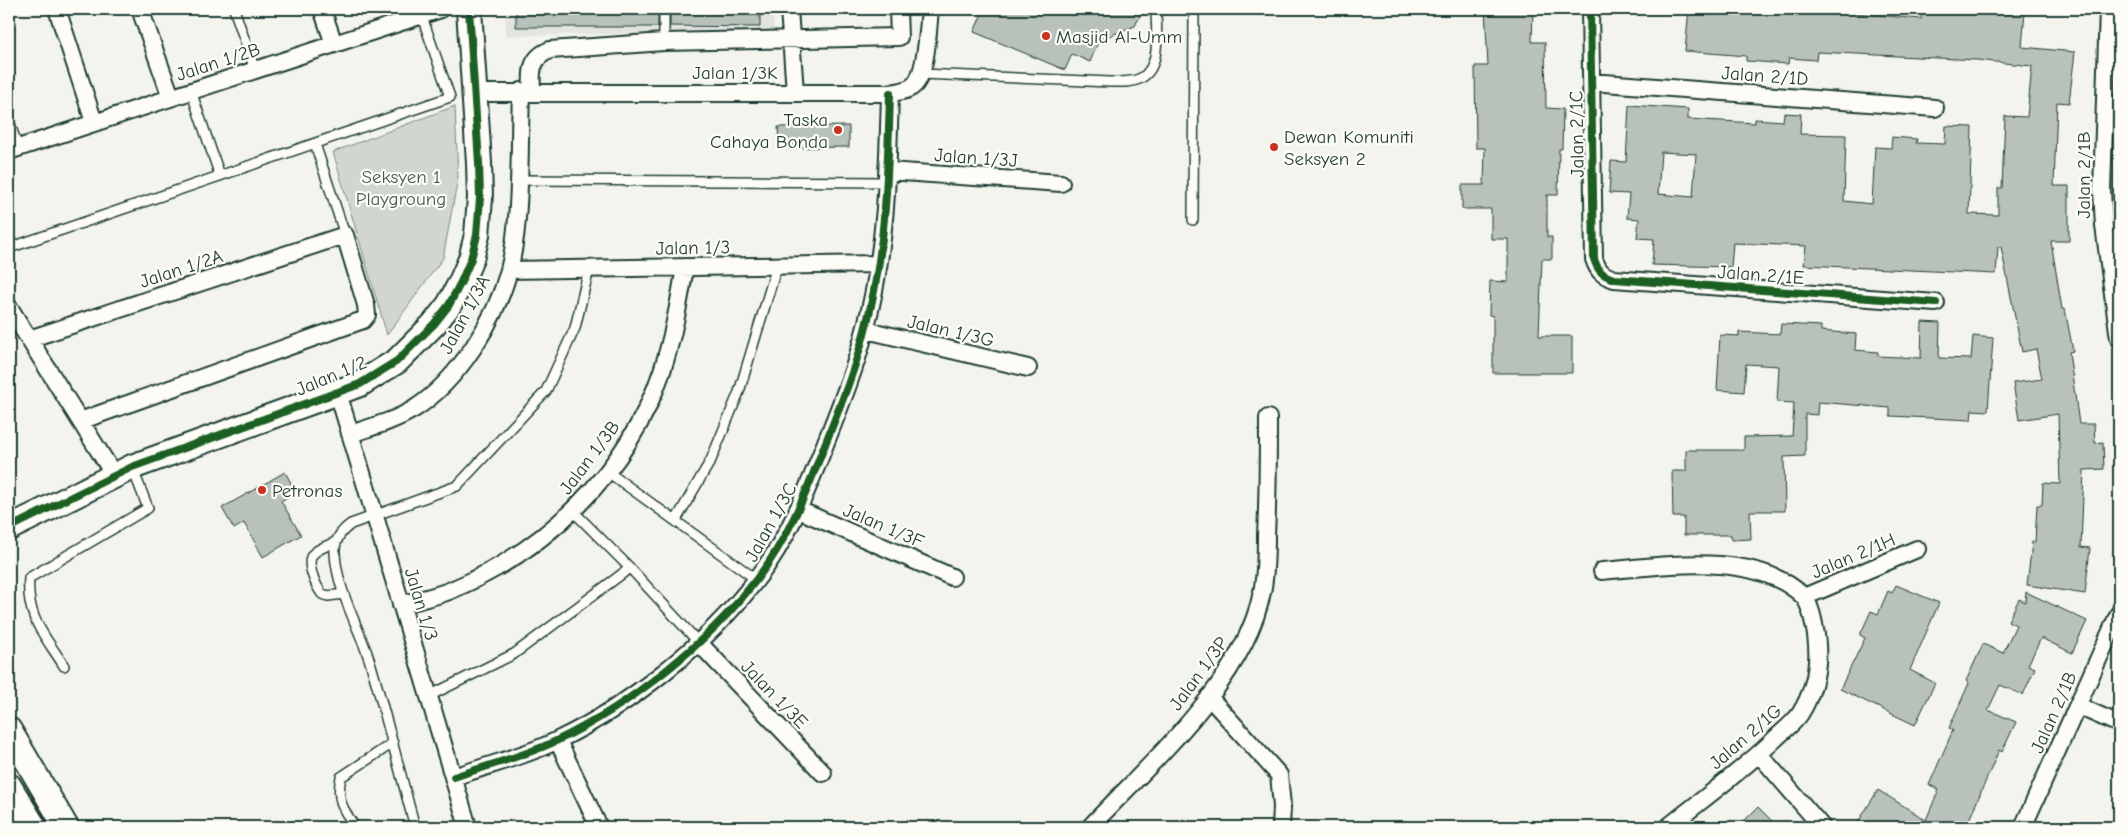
<svg xmlns="http://www.w3.org/2000/svg" width="2128" height="836" font-family="'Comic Neue',sans-serif">
<style>
.built{fill:#e2e5df}
.green{fill:#d1d6d1;stroke:#788a82}
.building{fill:#b9c1bb;stroke:#1f3d34;fill-rule:evenodd}
.lines{fill:none;stroke-linecap:round;stroke-linejoin:round}
.lane-casing{stroke:#1f3d34;stroke-width:12}
.street-casing{stroke:#1f3d34;stroke-width:20}
.secondary-casing{stroke:#1f3d34;stroke-width:28}
.lane{stroke:#fdfcf7;stroke-width:9}
.street{stroke:#fdfcf7;stroke-width:16}
.secondary{stroke:#fdfcf7;stroke-width:24}
.cycleway-casing{stroke:#fdfcf7;stroke-width:11}
.cycleway{stroke:#1b5e20;stroke-width:8}
.poi-dot{fill:#c8321e;stroke:#fdfcf7;stroke-width:2}
.labels{text-anchor:middle;stroke-width:4.5;stroke-linejoin:round;paint-order:stroke}
.poi-label{font-size:19px;fill:#1f3d34;stroke:#fdfcf7;text-anchor:start}
.street-label{font-size:19px;fill:#1f3d34;stroke:#fdfcf7}
.park-label{font-size:19px;fill:#435c53;stroke:#fdfcf7}
</style>
<rect width="100%" height="100%" fill="#f4f4ef"/>
<filter id="ink" filterUnits="userSpaceOnUse"><feTurbulence type="fractalNoise" baseFrequency=".02" numOctaves="2"/><feDisplacementMap in="SourceGraphic" scale="10" xChannelSelector="R" yChannelSelector="G"/><feConvolveMatrix kernelMatrix="1 2 1 2 8 2 1 2 1" color-interpolation-filters="sRGB"/></filter>
<g filter="url(#ink)">
<path class="built" d="M505,9H773L774,31L506,36Z"/>
<path class="green" d="M455,106L458,178L443,258L387,335L333,152Z"/>
<path class="building" d="M516,9H658V27H516Z
M670,9H760V27L670,26Z
M984,9H1143L1135,26L1099,40L1090,62L1072,54L1065,70L974,32Z
M1485,9H1533L1532,42H1545L1546,108L1563,109L1562,149H1559L1558,195H1547V237H1552V259H1542L1539,336H1572V373H1493V316L1489,315L1490,281L1508,282V239H1491V209H1462V185H1484L1485,148H1476L1475,66H1488Z
M1689,9H1740L1802,14L1803,9H1854V13L1921,19L1922,9H1989L2025,12L2022,47L2075,52L2069,103L2057,102L2054,186H2069V241H2051L2062,309H2065L2073,351L2069,352L2079,424H2094L2095,443L2103,442L2104,469L2084,470L2081,547L2090,548L2085,594L2027,585L2032,542H2035L2037,505H2042L2043,483L2060,484L2058,414L2019,420L2013,383L2042,379L2036,349L2022,352L2001,247H1998L1996,274L1804,265L1806,246L1733,243L1731,267L1652,265L1654,239L1637,238L1639,219L1627,218L1629,194L1609,193L1611,161L1626,162L1629,105L1688,109V119L1755,123V119L1783,121L1784,113L1801,114L1800,134L1846,135L1844,201L1872,204L1875,147L1891,148L1892,137L1917,139L1916,143L1945,144L1946,126L1972,127L1969,214L1998,215V188H2002L2005,116L2027,117L2032,66L1977,60L1817,52L1816,60L1789,58L1788,64L1746,61V56L1685,51ZM1661,152L1696,154L1693,197L1658,194Z
M849,126V147L779,148L778,127Z
M1922,322L1940,323L1939,358L1971,359L1973,336L1993,338L1988,411L1972,410L1971,420L1890,416V408L1818,402L1817,415L1805,414V456L1784,457L1785,511H1750L1751,539L1732,540L1731,535H1684V517H1673L1672,471H1686V450H1744V437L1792,436L1794,403L1777,402L1779,366L1746,364L1744,392L1717,390L1720,335L1739,336V332L1780,334L1781,324L1821,326V331L1856,334L1855,350L1878,352V356L1921,358Z
M285,472L296,492L281,501L301,535L263,557L244,523L234,529L222,508Z
M1896,585L1939,603L1910,670L1935,683L1915,725L1840,689L1865,638L1860,635L1871,611L1878,614L1888,591L1892,593Z
M2026,592L2087,621L2072,653L2041,638L2028,665L2035,668L2023,695L2000,685L1988,710L2016,722L2002,752L1999,750L1966,827H1855L1878,790L1926,820L1939,789L1929,785L1953,730L1949,728L1969,683L1966,681L1983,644L2003,653L2016,625L2008,621L2019,599L2025,602Z
M1758,807L1778,827H1738Z"/>
<g class="lines">
<g class="lane-casing">
<path id="lane" d="M234,9L255,70
M664,9V42
M921,74L1110,82C1120,82 1132,83 1141,78C1162,67 1156,29 1156,9
M191,91L220,176
M9,121L18,148
M315,144L345,235
M518,180L887,182
M1193,220L1194,9
M9,248L450,97L420,11
M608,472L757,580
M573,511L630,568L699,643
M676,520L711,460L739,392L777,266
M336,542C329,545 319,548 314,553C304,561 316,586 322,594L328,596L344,594
M64,666C44,634 26,618 29,578L148,508L132,467
M429,696L514,654L630,568
M355,827C343,810 336,799 341,777L393,743
M415,827C400,773 387,719 371,665C360,628 337,592 335,553C334,540 341,531 351,524L457,486L546,391L575,328L589,269"/>
</g>
<g class="street-casing">
<path id="street" d="M57,9L94,122
M140,9L171,97
M322,9L334,44
M789,9L795,92
M1590,9L1594,259C1598,271 1602,275 1614,279L1936,303
M2108,9L2102,190L2104,226L2119,339
M1591,82L1935,108
M532,91C531,72 530,58 550,50L664,42L899,37L898,9
M474,93H890C898,92 907,91 913,86C927,75 928,27 930,9
M9,151L441,9
M888,171L1061,183
M509,270L878,264
M9,307L114,475
M866,330L1028,368
M29,339L345,235L366,305L367,315L363,320L80,421
M338,393L468,827
M350,434C372,427 394,421 414,409C458,381 496,320 509,270C522,219 519,146 521,91
M799,510L952,577
M1602,571C1662,566 1755,550 1803,596C1811,604 1814,624 1816,635C1820,663 1815,690 1800,714C1794,723 1783,731 1776,738C1742,771 1704,798 1668,827
M1804,597L1917,549
M401,605C417,600 434,597 449,591C546,551 628,472 662,371C673,337 679,303 685,267
M699,643L823,773
M1209,697L1279,775L1282,806L1281,827
M2078,706L2119,724
M558,741L599,827
M1759,754L1822,827
M454,777C488,765 526,756 558,740C629,706 708,643 756,580C787,541 806,493 824,447C839,409 855,370 865,330C886,253 888,172 890,93
M1090,827C1150,763 1245,681 1262,592C1266,574 1266,554 1266,535C1268,496 1268,457 1268,418
M2023,827L2119,613"/>
</g>
<g class="secondary-casing">
<path id="secondary" d="M9,528L132,467L360,384L397,361L434,324L449,305L461,282L471,259L477,235L480,198L479,163L469,9
M9,730L66,827
M9,786L34,827"/>
</g>
<use href="#lane" class="lane"/>
<use href="#street" class="street"/>
<use href="#secondary" class="secondary"/>
<g class="cycleway-casing">
<path id="cycleway" d="M1590,9L1594,259C1598,271 1602,275 1614,279L1936,303
M9,528L132,467L360,384L397,361L434,324L449,305L461,282L471,259L477,235L480,198L479,163L469,9
M454,777C488,765 526,756 558,740C629,706 708,643 756,580C787,541 806,493 824,447C839,409 855,370 865,330C886,253 888,172 890,93"/>
</g>
<use href="#cycleway" class="cycleway"/>
</g>
</g>
<g class="poi-dot">
<circle cx="1046" cy="36" r="5"/>
<circle cx="838" cy="130" r="5"/>
<circle cx="1274" cy="147" r="5"/>
<circle cx="262" cy="490" r="5"/>
</g>
<g class="labels">
<g class="poi-label">
<text x="1056" y="43">Masjid Al-Umm</text>
<text x="828" y="126" text-anchor="end">Taska<tspan x="828" dy="22">Cahaya Bonda</tspan></text>
<text x="1284" y="143">Dewan Komuniti<tspan x="1284" dy="22">Seksyen 2</tspan></text>
<text x="272" y="497">Petronas</text>
</g>
<g class="street-label">
<text transform="translate(218 61) rotate(-18)" y="7">Jalan 1/2B</text>
<text x="735" y="79">Jalan 1/3K</text>
<text transform="translate(1765 75) rotate(4)" y="7">Jalan 2/1D</text>
<text transform="translate(1576 134) rotate(-91)" y="7">Jalan 2/1C</text>
<text transform="translate(976 157) rotate(4)" y="7">Jalan 1/3J</text>
<text transform="translate(2083 175) rotate(-90)" y="7">Jalan 2/1B</text>
<text transform="translate(693 247) rotate(-1)" y="7">Jalan 1/3</text>
<text transform="translate(181 268) rotate(-18)" y="7">Jalan 1/2A</text>
<text transform="translate(1761 274) rotate(4)" y="7">Jalan 2/1E</text>
<text transform="translate(464 314) rotate(-62)" y="7">Jalan 1/3A</text>
<text transform="translate(951 330) rotate(13)" y="7">Jalan 1/3G</text>
<text transform="translate(331 375) rotate(-23)" y="7">Jalan 1/2</text>
<text transform="translate(589 457) rotate(-53)" y="7">Jalan 1/3B</text>
<text transform="translate(770 522) rotate(-61)" y="7">Jalan 1/3C</text>
<text transform="translate(884 525) rotate(23)" y="7">Jalan 1/3F</text>
<text transform="translate(1853 555) rotate(-23)" y="7">Jalan 2/1H</text>
<text transform="translate(422 604) rotate(73)" y="7">Jalan 1/3</text>
<text transform="translate(1198 673) rotate(-54)" y="7">Jalan 1/3P</text>
<text transform="translate(775 694) rotate(46)" y="7">Jalan 1/3E</text>
<text transform="translate(2053 712) rotate(-66)" y="7">Jalan 2/1B</text>
<text transform="translate(1745 736) rotate(-41)" y="7">Jalan 2/1G</text>
</g>
<g class="park-label">
<text x="401" y="183">Seksyen 1<tspan x="401" dy="22">Playgroung</tspan></text>
</g>
</g>
<rect width="2128" height="836" fill="none" stroke="#fdfcf7" stroke-width="30"/>
<rect x="15" y="15" width="2098" height="806" fill="none" stroke="#1f3d34" stroke-width="2" filter="url(#ink)"/>
</svg>
